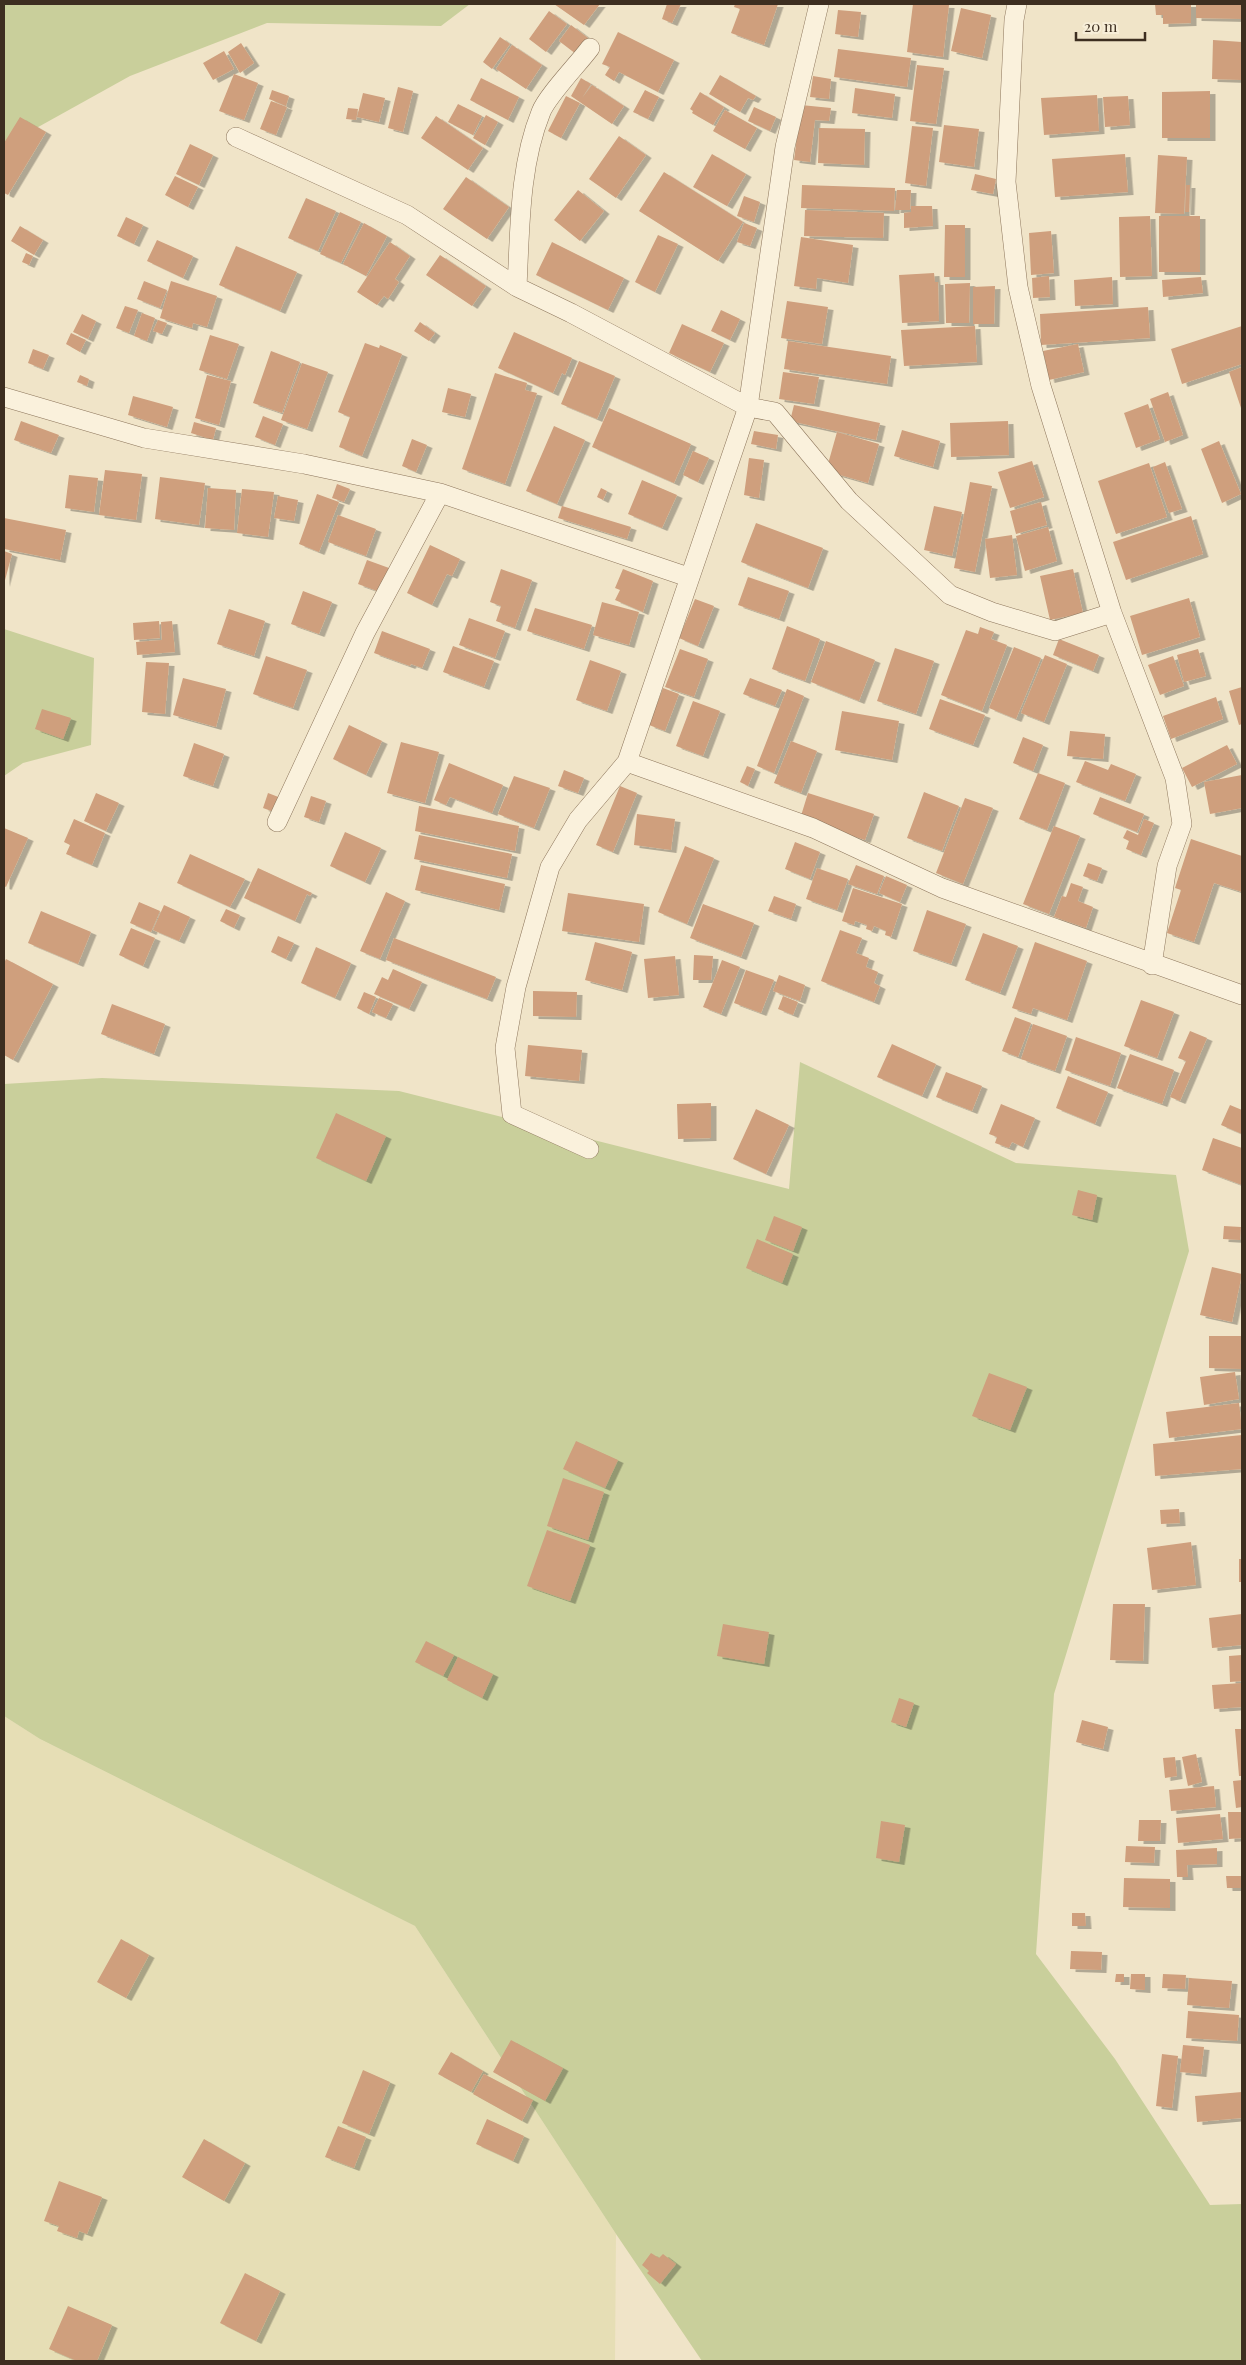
<svg xmlns="http://www.w3.org/2000/svg" width="1246" height="2365" font-family="'Playfair Display',serif">
<style>
.farmland{fill:#e6deb5}
.green{fill:#c9cf9b}
.building{fill:#cf9f7d;filter:url(#shadow)}
.lines{fill:none;stroke-linecap:round;stroke-linejoin:round}
.street-casing{stroke:#8d765c;stroke-width:20}
.street{stroke:#faf1dc;stroke-width:19}
</style>
<defs>
<filter id="shadow"><feDropShadow dx="5.5" dy="3" stdDeviation="0" flood-color="#0004"/></filter>
</defs>
<rect width="100%" height="100%" fill="#f0e4c8"/>
<path class="farmland" d="M4,1716L40,1739L415,1926L616,2234L615,2361H4Z"/>
<path class="green" d="M4,4H470L441,26L267,23L130,76L4,146Z
M4,629L94,658L91,745L23,763L4,776Z
M800,1062L1016,1163L1176,1175L1189,1251L1054,1694L1036,1954L1115,2059L1210,2205L1242,2204V2361H702L616,2234L415,1926L40,1739L4,1716V1084L102,1078L399,1091L789,1189Z"/>
<path class="building" d="M554,4H600L584,25Z
M667,4H681L672,23L662,19Z
M735,4H778L764,45L731,33L740,9L734,7Z
M913,4L949,5L943,57L907,52Z
M1155,4H1191V23L1163,24V15H1156Z
M1196,4H1242V19L1196,18Z
M961,8L991,15L982,58L951,51Z
M838,10L861,12L858,37L835,34Z
M549,11L567,24L546,52L529,39Z
M571,25L588,38L576,54L559,41Z
M618,32L674,60L658,92L619,72L614,81L605,75L610,67L602,64Z
M500,37L510,44L492,69L483,62Z
M1213,40L1242,42V80L1212,79Z
M241,43L254,63L240,73L228,52Z
M512,45L542,65L526,89L496,69Z
M838,49L911,58L907,87L834,77Z
M224,51L234,69L213,80L203,63Z
M917,65L944,68L936,124L910,121Z
M234,74L258,83L244,120L219,111Z
M720,75L756,96L753,100L748,98L740,112L709,94Z
M813,76L831,79L829,99L810,97Z
M481,78L519,97L508,120L470,100Z
M581,78L591,84L582,98L592,85L624,106L612,124L571,96Z
M398,87L413,91L403,132L388,128Z
M855,88L895,94L892,118L852,113Z
M272,90L289,96L286,106L269,99Z
M645,90L659,97L648,119L633,112Z
M1210,91V138H1162V92Z
M700,92L724,107L713,125L692,113L693,111L690,109Z
M363,93L385,98L379,122L357,117Z
M1097,95L1099,131L1044,135L1041,98Z
M566,96L580,103L561,138L548,131Z
M1128,96L1130,125L1105,127L1103,97Z
M271,101L287,107L276,135L260,129Z
M458,104L482,116L473,135L448,122Z
M801,105L831,108L829,121L815,120L810,162L794,160Z
M754,107L776,117L770,131L748,121Z
M348,108L358,109L356,120L346,119Z
M725,110L757,128L745,149L713,131Z
M486,115L498,122L485,145L473,138Z
M436,116L483,148L468,170L421,138Z
M20,117L46,132L8,195L4,193V143Z
M944,125L979,129L974,167L939,162Z
M912,126L933,128L926,186L905,183Z
M819,128L865,129L864,165L818,163Z
M619,136L646,155L616,198L589,179Z
M190,144L213,155L199,185L176,174Z
M712,154L746,174L727,206L693,187Z
M1125,154L1128,192L1055,197L1052,159Z
M1158,155L1187,157L1184,214L1155,213Z
M664,172L743,222L718,261L639,211Z
M975,174L996,179L993,194L971,190Z
M175,176L198,187L188,207L165,195Z
M466,177L509,207L487,239L443,209Z
M802,185L895,188L894,211L801,208Z
M1186,185H1190L1189,212H1185Z
M578,190L604,211L580,241L554,220Z
M897,190H911L910,210H895Z
M744,196L760,202L754,222L737,216Z
M306,198L336,211L318,251L288,238Z
M911,206H932L933,226L904,228V213L911,212Z
M805,210L884,213L883,238L804,236Z
M340,212L361,222L341,263L320,254Z
M1150,216L1152,276L1120,277L1119,217Z
M1159,216H1200V272H1159Z
M126,217L143,225L134,244L117,236Z
M364,223L387,236L366,276L343,264Z
M744,223L757,228L750,246L737,242Z
M945,225H965V277H944Z
M20,226L43,240L34,255L11,241Z
M1051,231L1054,273L1031,275L1029,233Z
M658,235L678,244L655,292L635,282Z
M801,237L853,245L848,283L817,278L816,289L794,286Z
M157,240L193,256L183,278L147,261Z
M390,242L410,256L395,279L399,282L388,299L384,296L377,305L357,292Z
M552,242L624,278L608,310L536,275Z
M236,246L297,272L280,311L219,285Z
M26,253L33,256L29,265L22,262Z
M440,255L486,286L472,306L426,275Z
M934,273L935,282H938L939,321L902,323L899,275Z
M1049,276L1050,297L1033,298L1032,278Z
M1112,277L1113,304L1075,306L1074,280Z
M1201,277L1203,293L1163,297L1162,280Z
M144,281L167,290L160,308L137,299Z
M171,281L217,296L207,327L193,323L192,328L160,318Z
M970,283L969,323H946L945,284Z
M995,286L994,324H973V287Z
M787,301L828,307L822,344L781,338Z
M125,306L138,310L129,333L116,328Z
M1148,307L1150,338L1041,345L1040,314Z
M721,310L740,319L730,340L711,331Z
M142,313L155,318L147,341L134,336Z
M82,314L96,321L88,339L73,332Z
M158,320L167,323L162,334L153,331Z
M420,322L435,333L429,341L414,331Z
M682,324L724,343L710,372L669,353Z
M975,326L977,362L904,366L901,330Z
M1242,326V364L1182,384L1171,349Z
M514,332L572,358L565,375L562,373L553,393L498,368Z
M71,333L86,340L80,352L66,344Z
M210,335L239,344L227,379L199,370Z
M788,341L891,356L887,384L784,369Z
M365,343L379,348L380,345L402,354L362,456L339,447L350,417L338,412Z
M1078,344L1084,372L1049,380L1043,351Z
M33,349L49,355L43,369L28,363Z
M271,351L300,362L282,413L253,403Z
M579,361L615,376L597,419L561,404Z
M302,363L328,372L307,429L281,420Z
M1242,367V411L1229,372Z
M783,372L819,377L814,404L779,399Z
M495,373L527,383L525,390L537,393L505,484L462,469Z
M80,375L89,379L87,386L77,382Z
M207,375L231,381L219,425L195,418Z
M448,388L471,394L465,417L442,412Z
M1168,392L1183,435L1165,442L1150,399Z
M133,396L173,407L167,427L128,415Z
M1148,404L1160,439L1136,448L1124,413Z
M794,405L880,423L876,440L790,421Z
M609,408L691,444L674,483L592,447Z
M263,416L283,424L275,445L255,437Z
M21,421L59,435L51,453L14,440Z
M1008,421L1009,455L951,457L950,423Z
M194,422L216,428L213,440L191,433Z
M554,426L585,440L557,504L526,491Z
M902,430L940,441L933,467L894,456Z
M754,431L778,435L776,449L751,444Z
M837,432L879,444L868,483L826,471Z
M412,439L427,445L416,472L402,466Z
M1219,441L1241,494L1222,503L1201,449Z
M693,451L709,458L698,482L683,475Z
M749,458L764,460L759,498L744,495Z
M1032,461L1044,497L1010,508L998,472Z
M1165,462L1182,509L1169,513L1153,467Z
M1149,463L1167,517L1116,534L1098,481Z
M105,470L142,474L136,520L99,515Z
M69,475L98,478L94,512L65,508Z
M160,477L205,483L199,525L155,519Z
M642,480L677,495L662,528L628,514Z
M970,482L992,486L975,572L954,568Z
M337,484L350,489L344,502L332,498Z
M208,488L236,490L234,530L205,528Z
M601,488L607,491L603,500L597,497Z
M242,489L274,492L268,537L237,533Z
M317,494L339,502L319,552L299,544Z
M278,496L298,500L294,521L274,518Z
M1041,502L1047,525L1016,534L1010,511Z
M562,506L631,527L627,539L558,518Z
M934,506L962,512L952,556L924,550Z
M338,515L376,529L366,556L328,542Z
M1191,516L1203,554L1126,580L1113,542Z
M4,518L66,530L60,560L4,549Z
M756,523L823,548L808,588L741,562Z
M1048,527L1057,561L1025,571L1016,536Z
M1012,535L1017,575L990,578L985,539Z
M430,545L460,559L452,576L447,574L432,605L407,593Z
M4,551L12,554L4,584Z
M367,560L389,568L380,592L358,584Z
M501,569L532,580L515,628L496,621L501,606L490,602Z
M623,569L653,581L643,612L615,600L620,590L615,588Z
M1073,569L1083,613L1050,620L1040,576Z
M748,577L789,591L779,619L738,605Z
M303,591L332,602L319,634L291,624Z
M1189,598L1200,637L1142,655L1130,616Z
M695,599L714,606L698,646L679,638Z
M602,602L639,612L629,645L593,635Z
M535,608L592,625L584,649L527,631Z
M229,609L265,621L254,656L217,644Z
M469,618L505,631L495,658L459,645Z
M159,621L160,638L134,640L133,623Z
M172,621L175,652L137,655L136,642L162,640L161,622Z
M787,626L820,639L805,681L772,669Z
M980,627L994,632L991,639L1007,645L982,711L941,695L966,630L978,634Z
M382,631L430,649L422,668L411,664L410,666L374,653Z
M1059,639L1099,655L1093,671L1053,655Z
M826,641L875,660L859,701L811,682Z
M453,646L494,661L484,687L443,672Z
M1014,647L1041,658L1016,719L989,708Z
M895,648L934,661L916,714L877,701Z
M680,649L708,659L694,697L665,687Z
M1198,649L1206,676L1184,682L1177,655Z
M1045,655L1067,664L1044,722L1021,713Z
M266,656L307,670L293,708L253,694Z
M1173,656L1184,686L1160,695L1148,665Z
M590,660L621,671L607,711L576,700Z
M146,662L169,663L165,714L142,712Z
M183,678L226,689L216,727L173,715Z
M750,678L782,690L775,706L743,694Z
M1242,687V724L1239,725L1229,691Z
M663,688L679,694L665,731L649,725Z
M787,689L804,696L774,773L757,766Z
M1216,697L1223,719L1171,739L1163,716Z
M940,699L985,715L973,745L929,729Z
M693,701L720,711L703,756L676,746Z
M42,709L71,718L63,739L35,729Z
M842,711L899,721L892,760L835,750Z
M349,725L382,741L366,775L333,759Z
M1070,731L1105,734L1103,759L1067,756Z
M1023,737L1043,745L1033,771L1013,763Z
M791,741L817,751L801,793L774,783Z
M401,742L439,752L425,803L387,793Z
M194,743L224,754L213,786L183,776Z
M1227,745L1237,764L1192,787L1182,768Z
M1085,761L1108,770L1111,764L1136,774L1125,801L1076,782Z
M449,763L503,785L492,813L450,797L446,805L434,800Z
M747,766L755,769L748,786L740,782Z
M564,770L584,778L578,793L558,786Z
M1038,773L1065,783L1047,830L1019,819Z
M1242,775V808L1210,814L1204,782Z
M514,776L550,788L534,828L498,814Z
M620,786L637,793L613,852L596,845Z
M924,792L959,806L942,851L907,838Z
M96,793L119,803L106,831L84,821Z
M268,793L281,798L274,812L263,808Z
M808,793L874,814L865,840L800,819Z
M311,796L326,801L319,822L304,817Z
M1100,797L1144,814L1137,832L1093,814Z
M965,798L993,808L963,884L936,873Z
M419,806L519,826L515,851L415,831Z
M637,814L675,819L671,850L634,845Z
M74,819L105,833L92,865L66,854L70,845L64,842Z
M1144,819L1154,823L1141,855L1126,849L1129,841L1123,838L1127,830L1138,835Z
M1054,826L1080,836L1049,914L1023,904Z
M4,828L28,838L6,887L4,886Z
M345,832L381,848L365,882L330,866Z
M419,835L512,854L507,878L414,859Z
M1191,839L1242,856V892L1214,883L1194,942L1167,933L1181,890L1175,888Z
M795,842L820,852L810,879L785,869Z
M685,846L714,858L687,924L658,912Z
M190,854L245,879L230,907L177,883Z
M1088,863L1102,868L1097,881L1083,876Z
M421,865L505,884L499,910L415,890Z
M856,865L884,876L877,894L848,884Z
M258,868L312,893L310,896L307,894L295,921L244,898Z
M817,868L848,879L837,910L806,899Z
M886,876L907,885L900,902L879,893Z
M1071,883L1083,887L1078,901L1093,907L1086,928L1054,917L1062,896L1066,897Z
M853,888L902,904L891,937L885,935L886,931L874,926L872,931L866,929L867,925L855,921L854,925L842,921Z
M386,892L405,901L380,959L360,951Z
M568,893L644,904L639,942L562,931Z
M774,896L796,904L791,919L768,911Z
M139,902L160,911L151,932L130,923Z
M703,904L754,923L741,957L690,938Z
M164,905L190,917L179,941L153,930Z
M226,909L240,915L234,928L220,921Z
M927,910L966,924L951,964L913,951Z
M41,911L91,932L78,964L28,943Z
M131,928L155,938L143,966L119,955Z
M840,930L862,938L856,953L869,958L866,967L878,972L874,983L880,986L874,1002L821,981Z
M983,933L1018,946L1000,993L965,980Z
M278,936L294,943L286,959L271,952Z
M394,938L496,977L487,999L386,960Z
M595,942L632,952L622,990L585,980Z
M1035,942L1087,961L1067,1020L1033,1008L1031,1014L1012,1008Z
M316,947L351,963L335,998L301,983Z
M694,955L713,956L711,980H693Z
M675,956L679,995L648,998L644,959Z
M6,959L53,984L13,1060L4,1055V963Z
M722,960L740,967L721,1014L703,1007Z
M393,969L422,982L409,1009L374,994L382,977L388,980Z
M746,970L774,980L761,1013L734,1003Z
M779,975L805,985L800,1001L773,991Z
M533,991L577,992L576,1017L533,1016Z
M364,992L376,997L369,1014L357,1008Z
M783,996L798,1002L793,1015L778,1009Z
M379,998L393,1004L386,1018L372,1012Z
M1141,1000L1174,1012L1157,1058L1124,1046Z
M112,1004L165,1024L154,1054L101,1034Z
M1015,1017L1031,1023L1018,1057L1002,1051Z
M1033,1024L1067,1036L1055,1071L1021,1059Z
M1190,1031L1207,1038L1180,1101L1170,1097L1186,1061L1178,1058Z
M1076,1037L1121,1053L1110,1086L1065,1070Z
M892,1044L936,1064L922,1096L877,1077Z
M528,1045L582,1050L579,1081L525,1076Z
M1130,1054L1174,1070L1162,1104L1117,1088Z
M946,1072L982,1086L972,1111L936,1097Z
M1068,1076L1108,1092L1095,1124L1056,1108Z
M711,1103V1138L678,1139L677,1104Z
M1001,1104L1035,1118L1023,1147L1012,1142L1009,1148L995,1143L997,1137L989,1134Z
M1230,1105L1242,1110V1134L1221,1125Z
M756,1109L789,1125L766,1174L733,1159Z
M336,1113L386,1136L366,1181L316,1158Z
M1213,1138L1242,1148V1185L1202,1170Z
M1078,1190L1097,1195L1092,1220L1072,1215Z
M774,1216L802,1227L793,1251L765,1240Z
M1224,1226L1241,1227L1240,1240L1223,1239Z
M757,1239L793,1254L782,1283L746,1268Z
M1212,1267L1242,1274L1232,1322L1200,1315Z
M1209,1336H1242V1369L1209,1368Z
M1235,1372L1239,1399L1204,1405L1200,1377Z
M989,1373L1027,1387L1010,1430L972,1416Z
M1239,1403L1242,1429L1169,1438L1166,1412Z
M1242,1435V1469L1155,1476L1153,1444Z
M576,1441L618,1460L605,1488L563,1469Z
M563,1478L604,1492L588,1540L547,1526Z
M1179,1509L1180,1523L1161,1524L1160,1510Z
M547,1530L590,1545L570,1601L527,1586Z
M1191,1542L1196,1585L1152,1590L1147,1548Z
M1239,1559H1242V1582H1239Z
M1113,1604H1145L1143,1661L1110,1660Z
M1242,1614V1645L1212,1648L1209,1618Z
M723,1624L769,1632L764,1664L717,1656Z
M426,1641L454,1655L443,1676L415,1662Z
M1242,1655V1681L1230,1682L1229,1656Z
M458,1657L493,1674L482,1698L447,1680Z
M1242,1683V1707L1214,1709L1212,1685Z
M899,1698L914,1703L906,1727L891,1722Z
M1082,1720L1108,1727L1103,1749L1076,1742Z
M1235,1729H1242V1776H1239Z
M1196,1754L1202,1782L1188,1786L1182,1757Z
M1175,1757L1177,1776L1165,1778L1163,1758Z
M1242,1780V1807L1236,1808L1233,1781Z
M1214,1786L1216,1807L1171,1811L1169,1790Z
M1228,1812H1242V1838L1229,1839Z
M1220,1814L1223,1839L1178,1843L1176,1818Z
M1139,1820H1161L1160,1841H1138Z
M881,1821L905,1825L899,1862L876,1858Z
M1126,1846L1155,1847L1154,1863L1125,1862Z
M1217,1848V1864L1187,1865L1188,1877H1177L1176,1850Z
M1226,1876H1241V1888H1227Z
M1124,1878L1170,1879V1908L1123,1907Z
M1072,1913H1085L1086,1926H1072Z
M121,1939L149,1955L126,1998L97,1982Z
M1071,1951L1102,1952L1101,1970L1070,1969Z
M1116,1974H1124V1982H1115Z
M1131,1974H1145V1990L1130,1989Z
M1163,1974L1186,1975L1185,1989L1162,1988Z
M1189,1978L1232,1981L1229,2008L1187,2005Z
M1188,2011L1239,2015L1237,2041L1186,2038Z
M511,2040L563,2068L545,2101L493,2072Z
M1183,2045L1204,2047L1201,2074L1180,2072Z
M451,2052L483,2071L471,2092L438,2074Z
M1162,2054L1178,2056L1172,2108L1156,2106Z
M363,2070L390,2082L369,2134L342,2123Z
M484,2074L533,2100L522,2121L473,2094Z
M1242,2092V2118L1197,2122L1195,2096Z
M487,2119L524,2136L513,2161L476,2144Z
M338,2126L366,2137L354,2168L325,2157Z
M204,2139L245,2163L224,2201L182,2177Z
M59,2181L102,2197L87,2234L79,2231L77,2238L57,2231L59,2226L44,2221Z
M651,2253L659,2258L663,2254L676,2264L660,2284L647,2273L649,2271L642,2265Z
M245,2273L280,2291L256,2341L220,2323Z
M68,2306L112,2325L97,2361H77L49,2349Z"/>
<g class="lines">
<g class="street-casing">
<path id="street" d="M819,4L785,147L748,407L627,762L813,828L942,888L1242,995
M1017,4L1014,20L1006,182L1018,287L1041,386L1112,613L1175,778L1182,824L1167,866L1152,965
M236,137L407,215L517,287L571,313L748,407L775,412L849,501L950,595L992,612L1055,631L1112,613
M517,287C520,230 519,166 541,112C547,96 579,63 590,48
M4,397L144,438L304,464L440,493L688,577
M277,822L365,633L440,493
M589,1149L512,1114L505,1048L516,987L550,867L578,820L627,762"/>
</g>
<use href="#street" class="street"/>
</g>
<rect width="1246" height="2365" fill="none" stroke="#3d2e20" stroke-width="10"/>
<path d="M1076 32v8h69v-8" fill="none" stroke="#3d2e20" stroke-width="2.5"/>
<text x="1084" y="32" font-size="15" fill="#3d2e20" stroke="#f7eed8" stroke-width="4" paint-order="stroke">20 m</text>
</svg>
